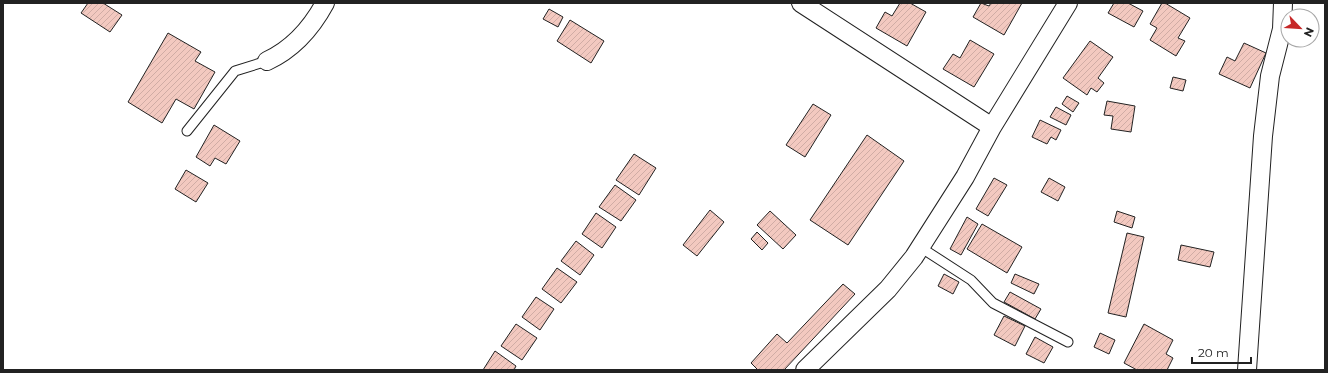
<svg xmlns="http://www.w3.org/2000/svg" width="1328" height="373" font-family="Montserrat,sans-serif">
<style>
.building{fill:url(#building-hatch);stroke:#222}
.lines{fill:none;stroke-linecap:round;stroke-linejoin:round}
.service-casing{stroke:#222;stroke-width:11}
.minor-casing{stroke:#222;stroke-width:20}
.service{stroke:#fff;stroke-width:9}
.minor{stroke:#fff;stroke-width:18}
</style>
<defs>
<pattern id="building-hatch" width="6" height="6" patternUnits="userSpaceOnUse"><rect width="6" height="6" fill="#f3c9c0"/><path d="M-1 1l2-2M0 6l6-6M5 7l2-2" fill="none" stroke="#d0aca5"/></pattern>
</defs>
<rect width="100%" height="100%" fill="#fff"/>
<path class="building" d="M88,3H103L122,15L110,32L81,13Z
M900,3H910L926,12L907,46L876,28L885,12L892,16Z
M981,3L989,6L991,3H1022L1004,35L973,17Z
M1114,3H1128L1143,11L1134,27L1108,13Z
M1162,3H1165L1190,18L1178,38L1185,41L1176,56L1150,40L1157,28L1150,24Z
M549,9L563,17L558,27L543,19Z
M570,20L604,41L591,63L557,41Z
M168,33L201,52L195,61L215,72L194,109L176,99L162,123L128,102Z
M970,40L994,54L974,87L943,69L953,54L960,58Z
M1090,41L1113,57L1098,78L1104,83L1097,92L1091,88L1087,95L1063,78Z
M1244,43L1266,53L1250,88L1219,74L1227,57L1235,61Z
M1173,77L1186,80L1183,91L1170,88Z
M1067,96L1079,103L1073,112L1062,104Z
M1107,101L1135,106L1131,132L1111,129L1113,116L1104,115Z
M813,104L831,115L805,157L786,145Z
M1056,107L1071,115L1066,125L1050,117Z
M1040,120L1061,130L1056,140L1051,137L1047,144L1032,137Z
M214,125L240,141L226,164L215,158L210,166L196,157Z
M867,135L904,161L848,245L810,220Z
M634,154L656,168L639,195L616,180Z
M186,170L208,183L196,202L175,189Z
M994,178L1007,185L988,216L976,209Z
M1049,178L1065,187L1058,201L1041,192Z
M615,185L636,200L621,221L599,207Z
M710,210L724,222L697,256L683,245Z
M770,211L796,235L783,249L757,225Z
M1117,211L1135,217L1132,228L1114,222Z
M596,213L616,227L602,248L582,234Z
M967,217L978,224L961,255L950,249Z
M982,224L1022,247L1007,273L967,249Z
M757,232L768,243L762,250L751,239Z
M1127,233L1144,237L1126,317L1108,313Z
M576,241L594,255L580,275L561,261Z
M1181,245L1214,252L1210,267L1178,260Z
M557,268L577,282L561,303L542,289Z
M944,274L959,282L953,294L938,286Z
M1015,274L1039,284L1034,294L1011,283Z
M843,284L855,294L784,370H758L751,363L777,334L787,343Z
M1010,292L1041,309L1035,319L1004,302Z
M536,297L554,309L540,330L522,317Z
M1004,316L1025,326L1015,346L994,335Z
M516,324L537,338L522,360L501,346Z
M1144,324L1173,340L1166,354L1173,358L1167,370H1137L1124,363Z
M1100,333L1115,340L1109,354L1094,347Z
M1035,337L1053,347L1044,363L1026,354Z
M495,351L516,366L514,370H483Z"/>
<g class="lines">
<g class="service-casing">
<path id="service" d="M187,131L235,71L267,61
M920,247L971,280L993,303L1068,342"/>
</g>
<g class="minor-casing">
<path id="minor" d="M801,3L992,127
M267,61C293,49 312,27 325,3
M805,370L888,289L914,257L965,177L992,127L1068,3
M1247,370L1263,136L1270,76L1282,29L1283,3"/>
</g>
<use href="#service" class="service"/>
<use href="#minor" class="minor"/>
</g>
<rect width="1328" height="373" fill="none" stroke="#222222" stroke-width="8"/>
<g transform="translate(1300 28) rotate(115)"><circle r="19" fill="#ffffff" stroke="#a7a7a7"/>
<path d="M0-3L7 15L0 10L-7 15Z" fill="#c62828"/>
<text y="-6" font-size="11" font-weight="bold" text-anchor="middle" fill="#222222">N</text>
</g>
<path d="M1192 357v6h59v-6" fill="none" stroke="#222222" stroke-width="2"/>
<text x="1198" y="357" font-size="12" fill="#222222" stroke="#ffffff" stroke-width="3" paint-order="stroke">20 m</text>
</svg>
